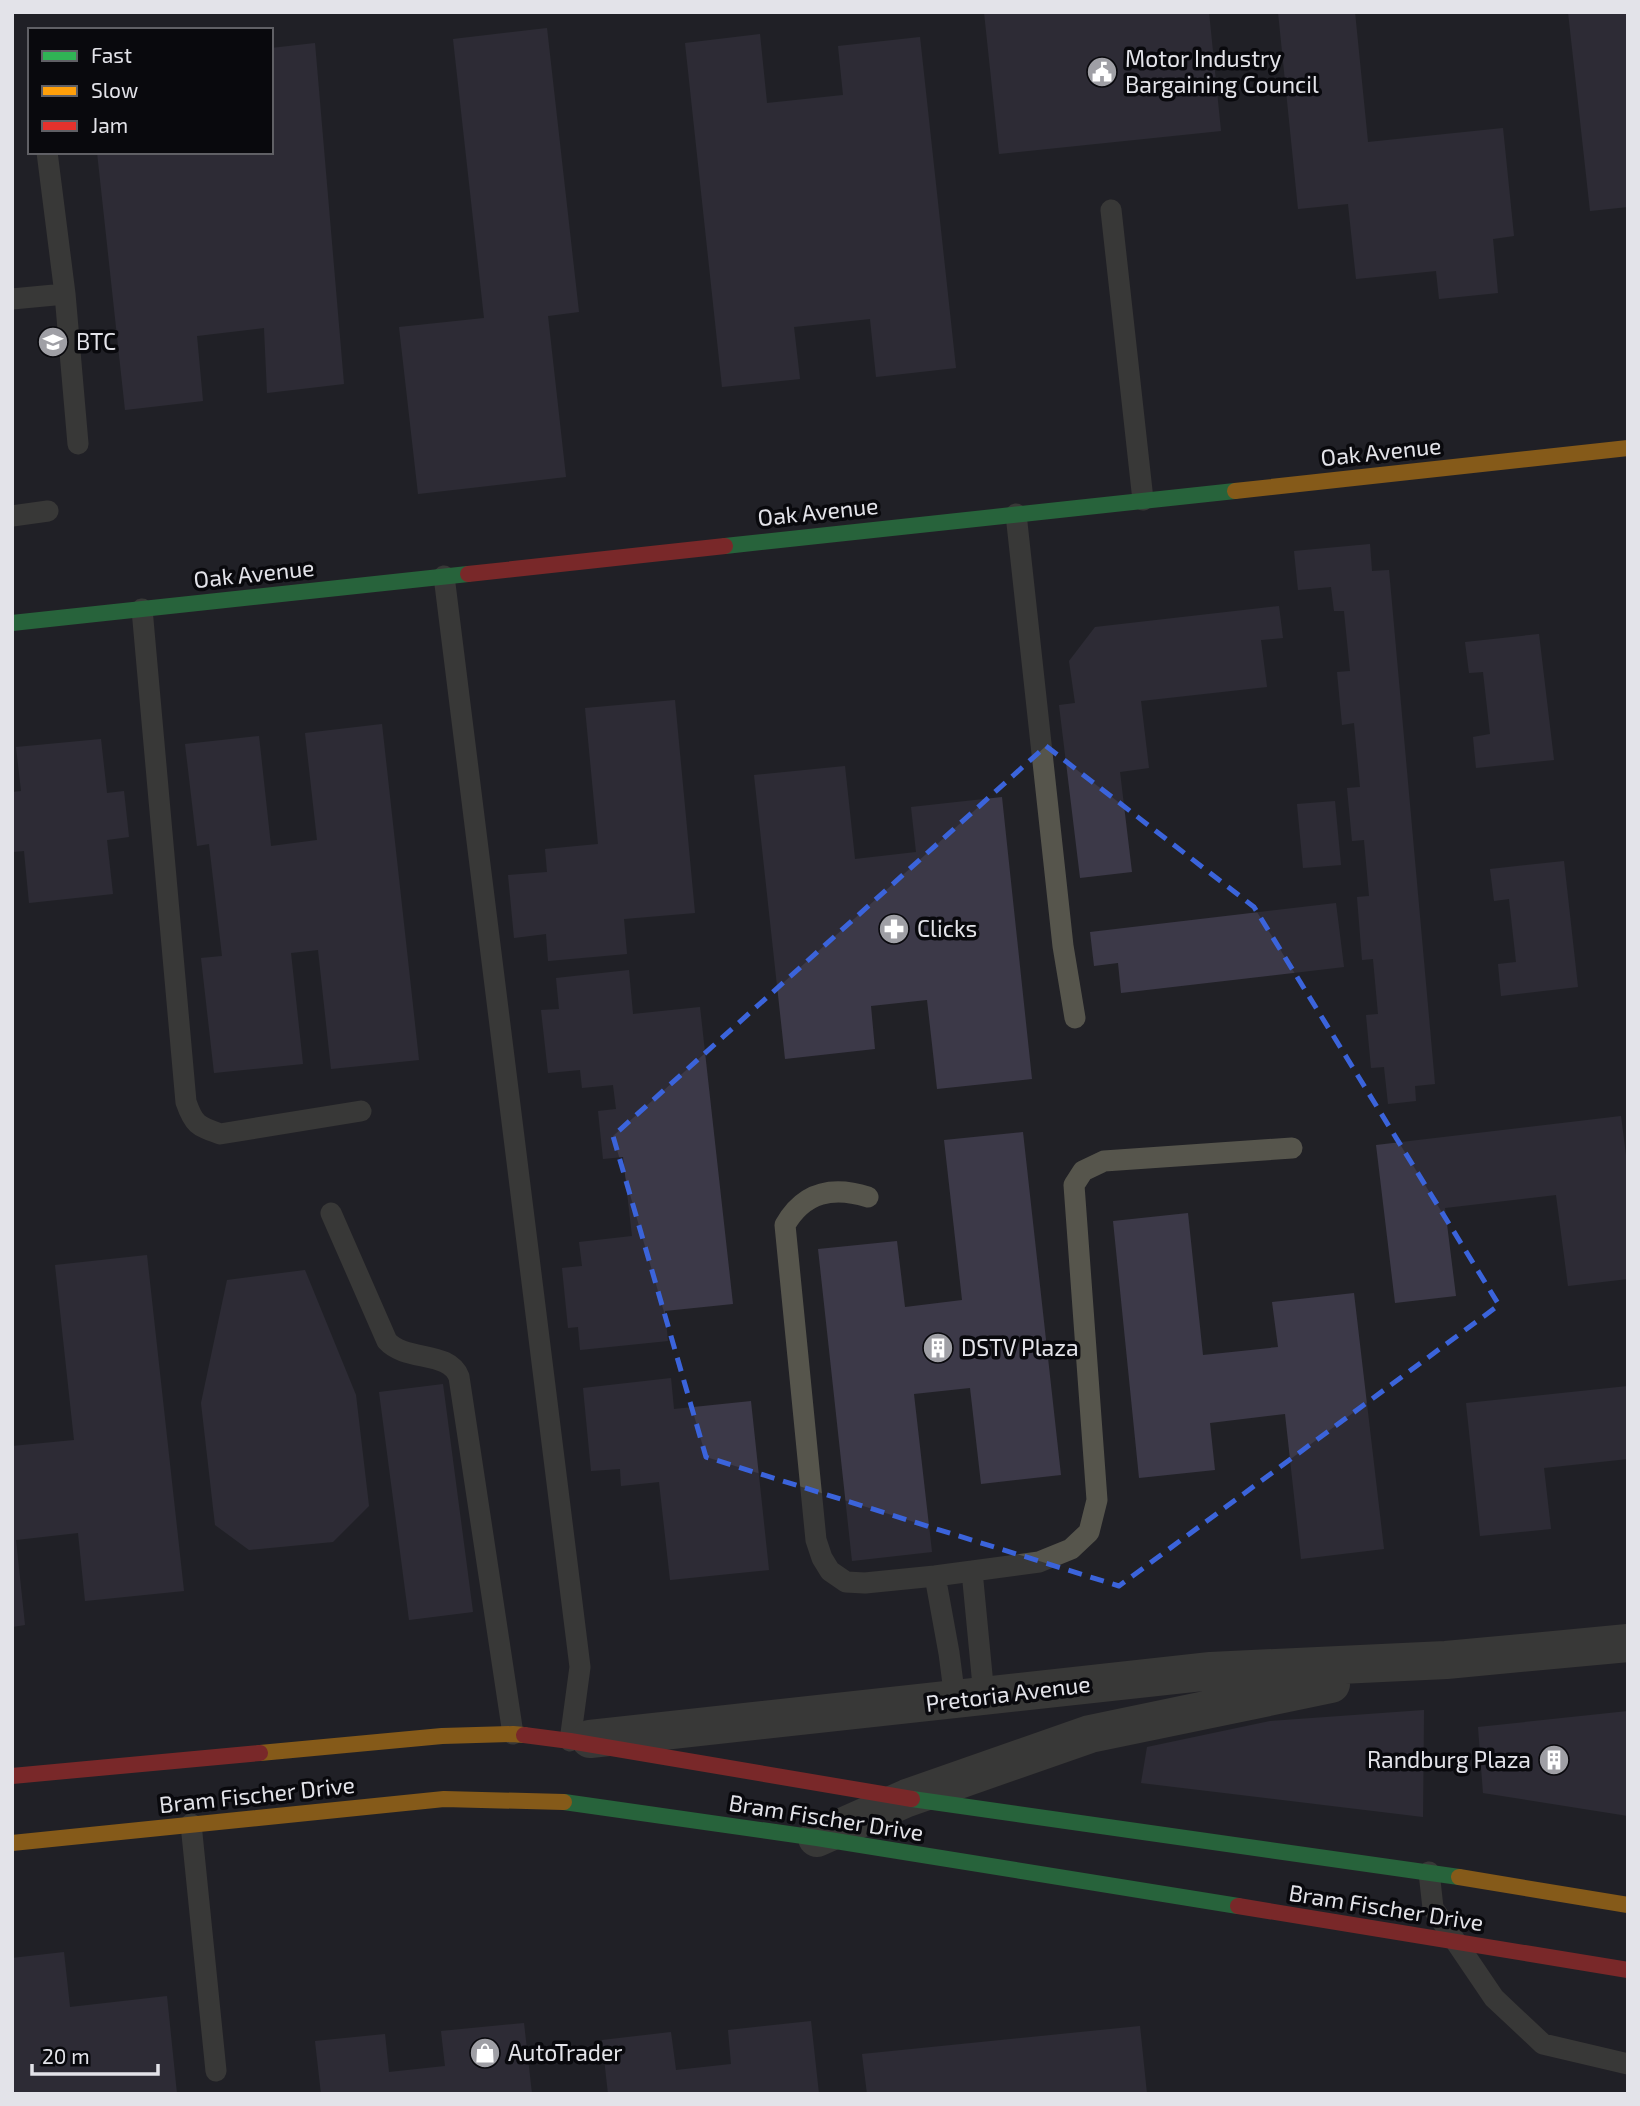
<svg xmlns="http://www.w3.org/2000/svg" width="1640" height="2106" font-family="'Exo 2',sans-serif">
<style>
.building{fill:#3c3948}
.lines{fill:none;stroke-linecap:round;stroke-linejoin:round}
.lane{stroke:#56554c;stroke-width:21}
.street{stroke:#56554c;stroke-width:38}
.fast{stroke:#30b455;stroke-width:16}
.slow{stroke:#ff9f0a;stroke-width:16}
.jam{stroke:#e5322d;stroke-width:16}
.marked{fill:none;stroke:#3b64db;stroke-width:5;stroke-dasharray:14 9;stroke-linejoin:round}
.labels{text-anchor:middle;stroke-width:7;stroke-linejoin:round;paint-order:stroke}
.poi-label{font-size:23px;fill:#e3e3e9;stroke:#09090d;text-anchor:start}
.street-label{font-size:23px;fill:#e3e3e9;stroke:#09090d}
</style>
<rect width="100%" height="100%" fill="#212126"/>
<path class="building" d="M984,12H1209L1221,131L999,154Z
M1278,12H1355L1368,142L1503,128L1514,236L1493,239L1498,293L1439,299L1436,271L1356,279L1348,204L1298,209Z
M1568,12H1628V207L1590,211Z
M547,28L579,312L548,316L566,477L418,494L399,327L484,318L453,39Z
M760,34L767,103L843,95L838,46L920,37L956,368L876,377L870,319L794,327L800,379L722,387L685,43Z
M315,43L344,384L267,393L264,328L197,336L203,401L125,410L97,152H271V48Z
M1370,544L1372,571L1389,570L1435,1084L1415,1086L1416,1101L1388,1104L1384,1067L1371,1068L1366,1015L1378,1014L1373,959L1362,960L1357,897L1369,896L1364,840L1352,841L1347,788L1360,787L1354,723L1342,725L1337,672L1350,671L1344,611H1334L1331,587L1298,590L1294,551Z
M1279,606L1283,638L1261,640L1267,687L1141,701L1149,768L1120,772L1132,872L1080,878L1059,705L1075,703L1069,661L1095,627Z
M1539,634L1554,760L1476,768L1473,737L1490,734L1483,672L1469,673L1465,642Z
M675,700L695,913L624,919L627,954L548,961L546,934L514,938L508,875L547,872L545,849L598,844L585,708Z
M382,724L419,1060L331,1069L318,950L291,953L303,1064L214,1073L201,958L222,956L209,844L197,846L185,744L259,736L271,846L317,840L305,733Z
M101,739L107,793L124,791L129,837L107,840L113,894L29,903L24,851L12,852V792L21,791L16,747Z
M845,766L855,859L916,852L911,807L1002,797L1032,1079L937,1089L927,1000L871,1006L875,1049L785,1059L754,775Z
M1335,801L1341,865L1303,868L1297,804Z
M1564,861L1578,987L1501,996L1498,964L1516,962L1509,899L1494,901L1490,869Z
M1336,903L1344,967L1121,993L1118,963L1094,966L1090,932Z
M629,970L633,1014L700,1007L733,1304L665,1311L668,1341L580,1350L578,1327L568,1328L562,1268L582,1266L579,1242L632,1236L623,1157L603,1159L598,1111L616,1109L613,1085L582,1088L580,1070L548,1073L541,1010L559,1009L556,978Z
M1621,1116L1628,1171V1279L1568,1286L1556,1195L1445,1208L1456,1296L1395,1303L1376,1145Z
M1023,1132L1061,1475L981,1484L970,1388L914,1394L932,1552L852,1561L818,1249L897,1241L905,1307L962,1300L944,1140Z
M1188,1213L1203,1355L1278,1347L1272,1302L1354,1293L1384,1549L1301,1559L1285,1414L1210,1423L1215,1470L1139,1478L1113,1221Z
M147,1255L184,1591L85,1601L78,1533L16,1540L25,1625L12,1627V1446L74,1440L55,1265Z
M305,1270L356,1395L369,1506L333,1542L249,1550L215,1525L201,1403L227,1280Z
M671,1378L674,1409L751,1401L769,1570L670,1580L659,1482L621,1486L620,1469L591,1471L583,1388Z
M443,1384L473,1612L409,1620L379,1392Z
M1628,1386V1459L1544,1468L1551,1529L1480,1536L1466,1403Z
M1424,1710L1423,1817L1141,1783L1147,1747L1270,1721Z
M1628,1711V1816L1483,1793L1478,1727Z
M64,1952L70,2007L167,1996L177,2094H12V1958Z
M811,2021L819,2094H608L602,2040L671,2032L676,2070L731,2064L728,2030Z
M524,2023L532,2094H321L315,2041L385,2034L389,2072L445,2066L441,2031Z
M1140,2026L1147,2094H867L862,2054Z"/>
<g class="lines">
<path class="lane" d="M47,152L65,294
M1111,210L1143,500
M12,299L65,294L78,444
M1016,514L1063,946L1075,1018
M12,516L48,511
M444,576L580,1667L570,1741
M142,609L186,1102C194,1125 198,1126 220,1134L361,1111
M868,1197C833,1186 804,1192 785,1225L816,1540L822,1558L830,1571L846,1582L865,1583L935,1576L1039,1562L1071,1549L1089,1532L1097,1500L1074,1185L1083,1171L1104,1161L1292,1148
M331,1213L387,1341C406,1362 449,1350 459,1377L513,1734
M972,1571L984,1696
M935,1576L949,1653L955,1699
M191,1824L216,2071
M1429,1872L1433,1908L1494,1998L1543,2044L1628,2064"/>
<path class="street" d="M590,1739L1211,1671L1446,1660L1628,1643
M817,1838L907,1798L1090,1734L1331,1684"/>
<path class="fast" d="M725,546L1235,491
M12,623L468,574
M912,1799L1459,1877
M564,1802L817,1838L1238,1906"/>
<path class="slow" d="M1235,491L1628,448
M260,1753L442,1736L513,1734L524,1735
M12,1843L444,1799L564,1802
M1459,1877L1628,1905"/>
<path class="jam" d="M468,574L725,546
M524,1735L570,1741L912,1799
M12,1776L260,1753
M1238,1906L1628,1970"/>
</g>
<path d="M0 0H1640V2106H0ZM1046,746L1254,907L1499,1305L1119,1586L706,1457L613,1136Z" fill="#212126" fill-opacity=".55" fill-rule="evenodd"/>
<path class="marked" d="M1046,746L1254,907L1499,1305L1119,1586L706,1457L613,1136Z"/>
<defs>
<g id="civic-disc" transform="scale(1.575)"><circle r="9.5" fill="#9f9fa5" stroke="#09090d"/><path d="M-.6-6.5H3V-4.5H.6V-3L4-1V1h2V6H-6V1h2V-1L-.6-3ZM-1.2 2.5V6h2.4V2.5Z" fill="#fff"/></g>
<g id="university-disc" transform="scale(1.575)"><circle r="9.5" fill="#9f9fa5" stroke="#09090d"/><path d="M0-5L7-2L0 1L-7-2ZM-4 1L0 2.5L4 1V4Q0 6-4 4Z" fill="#fff"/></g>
<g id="pharmacy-disc" transform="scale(1.575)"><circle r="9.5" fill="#9f9fa5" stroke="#09090d"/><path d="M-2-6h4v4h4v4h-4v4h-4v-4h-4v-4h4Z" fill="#fff"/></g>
<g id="building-disc" transform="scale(1.575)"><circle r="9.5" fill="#9f9fa5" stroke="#09090d"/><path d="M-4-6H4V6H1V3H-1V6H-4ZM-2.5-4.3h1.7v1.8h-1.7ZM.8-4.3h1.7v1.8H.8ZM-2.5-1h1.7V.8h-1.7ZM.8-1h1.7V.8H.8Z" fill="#fff"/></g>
<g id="shop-disc" transform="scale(1.575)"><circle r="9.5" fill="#9f9fa5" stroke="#09090d"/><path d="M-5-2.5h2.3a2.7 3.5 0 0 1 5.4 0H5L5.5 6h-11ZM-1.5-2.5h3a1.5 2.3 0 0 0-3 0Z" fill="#fff"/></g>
</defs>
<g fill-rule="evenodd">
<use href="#civic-disc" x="1102" y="72"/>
<use href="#university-disc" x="53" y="342"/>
<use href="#pharmacy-disc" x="894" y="929"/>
<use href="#building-disc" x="938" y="1348"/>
<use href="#building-disc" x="1554" y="1760"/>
<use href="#shop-disc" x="485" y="2053"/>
</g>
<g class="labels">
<g class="poi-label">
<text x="1125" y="67">Motor Industry<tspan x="1125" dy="26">Bargaining Council</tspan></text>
<text x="76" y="350">BTC</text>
<text x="917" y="937">Clicks</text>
<text x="961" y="1356">DSTV Plaza</text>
<text x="1531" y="1768" text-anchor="end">Randburg Plaza</text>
<text x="508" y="2061">AutoTrader</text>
</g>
<g class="street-label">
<text transform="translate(1381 452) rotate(-6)" y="8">Oak Avenue</text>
<text transform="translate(818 512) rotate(-6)" y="8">Oak Avenue</text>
<text transform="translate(254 574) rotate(-6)" y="8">Oak Avenue</text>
<text transform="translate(1008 1694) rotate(-7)" y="8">Pretoria Avenue</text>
<text transform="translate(257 1795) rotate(-6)" y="8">Bram Fischer Drive</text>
<text transform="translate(826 1818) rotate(9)" y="8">Bram Fischer Drive</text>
<text transform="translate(1386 1908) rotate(9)" y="8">Bram Fischer Drive</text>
</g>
</g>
<rect width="1640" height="2106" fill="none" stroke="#e3e3e9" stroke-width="28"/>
<rect x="28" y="28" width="245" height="126" fill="#09090d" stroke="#606065" stroke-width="2"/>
<rect x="42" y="51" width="35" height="10" fill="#30b455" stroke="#606065" stroke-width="2"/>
<text x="91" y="63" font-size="21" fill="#e3e3e9">Fast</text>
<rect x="42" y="86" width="35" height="10" fill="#ff9f0a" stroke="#606065" stroke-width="2"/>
<text x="91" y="98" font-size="21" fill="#e3e3e9">Slow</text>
<rect x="42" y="121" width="35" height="10" fill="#e5322d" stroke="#606065" stroke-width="2"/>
<text x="91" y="133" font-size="21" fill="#e3e3e9">Jam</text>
<path d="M32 2064v10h126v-10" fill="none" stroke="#e3e3e9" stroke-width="3.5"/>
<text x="42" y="2064" font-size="21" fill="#e3e3e9" stroke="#09090d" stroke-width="5" paint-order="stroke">20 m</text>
</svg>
